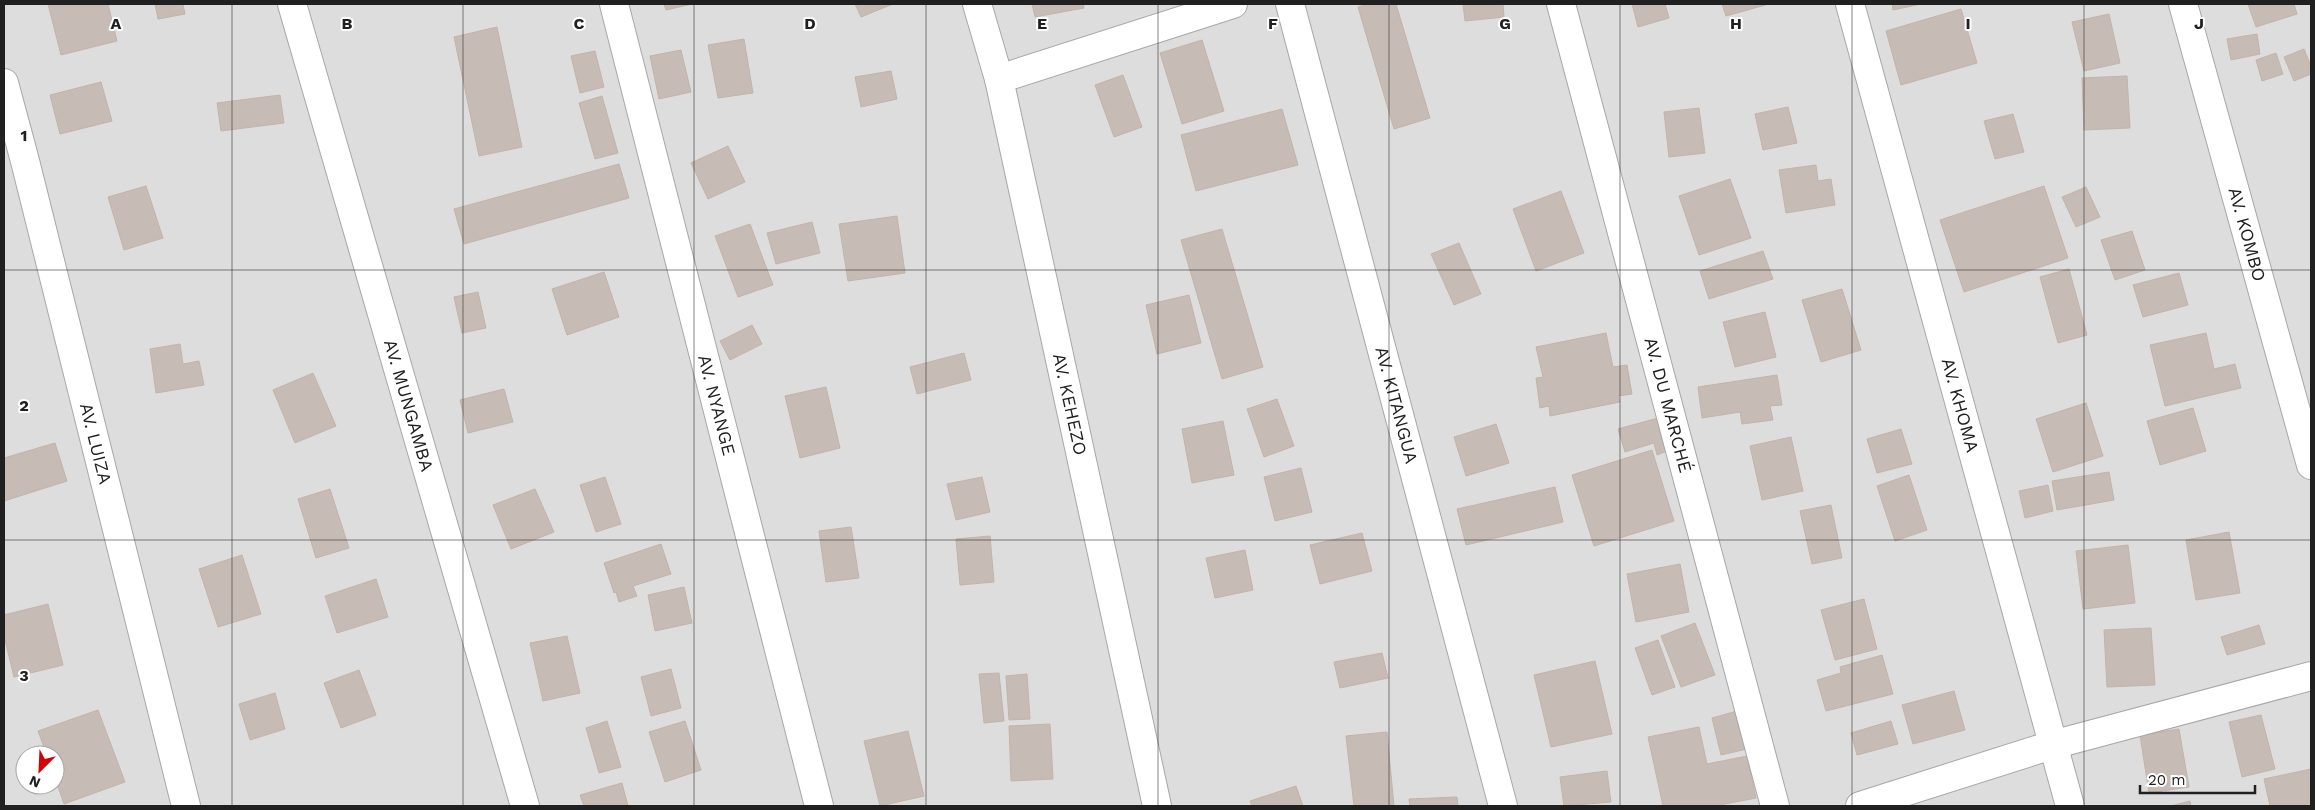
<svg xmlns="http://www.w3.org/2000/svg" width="2315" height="810" font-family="'Work Sans',sans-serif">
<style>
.residential{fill:#dedddd;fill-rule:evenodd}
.building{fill:#c6bcb5;stroke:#c3b3a8}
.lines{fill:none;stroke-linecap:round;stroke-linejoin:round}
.street-casing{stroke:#a7a7a7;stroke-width:30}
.street{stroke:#fff;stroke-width:28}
.grid{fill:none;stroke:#202020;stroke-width:1;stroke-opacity:0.55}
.labels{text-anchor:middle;stroke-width:4;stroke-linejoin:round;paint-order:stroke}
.street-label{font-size:18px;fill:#202020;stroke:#fff}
.grid-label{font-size:16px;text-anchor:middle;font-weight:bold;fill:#202020;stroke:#fff;stroke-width:4;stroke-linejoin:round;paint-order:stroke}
</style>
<rect width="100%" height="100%" fill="#f1ede6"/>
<path class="residential" d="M4,4H2311V806H4ZM25,755H55V785H25Z"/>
<path class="building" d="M48,4H108L117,41L61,55Z
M155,4H183L185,14L158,19Z
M664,4H692L666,10Z
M855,4H893L861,17Z
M1032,4H1083L1084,8L1035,17Z
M1369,4H1396L1430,118L1394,129L1358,7Z
M1463,4H1503L1504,17L1465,21Z
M1632,4H1665L1669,18L1638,27Z
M1722,4H1769L1726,16Z
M1892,4H1921L1893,10Z
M2248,4H2294L2297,14L2256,27Z
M1961,9L1977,63L1901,85L1886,31Z
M2109,14L2120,63L2084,71L2072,22Z
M497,27L522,147L479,156L454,37Z
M2257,34L2260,54L2231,60L2227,39Z
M744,39L753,93L718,98L708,45Z
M1202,40L1224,111L1182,124L1160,53Z
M2304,49L2311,66V74L2294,81L2284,57Z
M681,50L691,92L659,99L650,56Z
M595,51L604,87L580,93L571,56Z
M2276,53L2283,74L2262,81L2256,60Z
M891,71L897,99L861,107L855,77Z
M1123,75L1142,127L1114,137L1095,85Z
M2127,76L2130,128L2084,130L2082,78Z
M101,82L112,121L60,134L50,95Z
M280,95L284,123L221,131L217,103Z
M602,96L618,153L595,159L579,103Z
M1788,107L1797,143L1763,150L1755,114Z
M1699,108L1705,153L1669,157L1664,112Z
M1282,109L1298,165L1196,191L1181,135Z
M2013,114L2024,152L1995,159L1984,121Z
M728,146L745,182L708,199L691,163Z
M619,164L629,198L464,244L454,209Z
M1816,165L1818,181L1831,179L1835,205L1786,213L1779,170Z
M1730,179L1751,238L1699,255L1679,196Z
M146,186L163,238L124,250L108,197Z
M2044,186L2068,258L1964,292L1940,220Z
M2086,187L2100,217L2076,227L2062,197Z
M1561,191L1584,253L1536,271L1513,209Z
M897,216L905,273L848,281L839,224Z
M812,222L820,253L776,264L767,233Z
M750,224L773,285L738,297L715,236Z
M1222,229L1263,367L1222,379L1181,240Z
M2132,231L2145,270L2115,280L2101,240Z
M1459,243L1481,294L1454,305L1431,254Z
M1763,251L1773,279L1709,299L1700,271Z
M2069,269L2087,335L2058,343L2040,277Z
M604,272L619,317L567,335L552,289Z
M2179,273L2188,305L2143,317L2133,285Z
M1842,289L1861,350L1821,362L1802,300Z
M478,292L486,328L462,333L454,297Z
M1189,295L1201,343L1157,354L1146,305Z
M1765,312L1776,357L1735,367L1723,322Z
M752,325L762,344L730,360L720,341Z
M1606,333L1613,367L1627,365L1632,394L1618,396L1620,402L1550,416L1549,406L1540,408L1536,378L1543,377L1536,347Z
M2206,333L2214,369L2235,364L2241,388L2165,406L2150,345Z
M180,344L183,364L199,361L204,385L156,393L150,349Z
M964,353L971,380L917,394L910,367Z
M313,373L336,426L295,443L273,390Z
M1777,375L1782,405L1770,406L1773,420L1742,424L1740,412L1702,418L1698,387Z
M826,387L840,448L800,458L785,396Z
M504,389L513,422L468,433L460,400Z
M1277,399L1294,446L1264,457L1247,409Z
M2086,403L2103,456L2053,472L2036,419Z
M2193,408L2206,451L2160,465L2147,421Z
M1658,418L1667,451L1657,455L1654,443L1625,452L1618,429Z
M1223,421L1234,475L1192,483L1182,429Z
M1496,424L1509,463L1466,476L1454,437Z
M1901,429L1912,464L1877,473L1867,439Z
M1791,437L1803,491L1762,500L1750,446Z
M55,443L67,481L4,501V458Z
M1652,450L1674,521L1594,546L1572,475Z
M1301,468L1312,512L1275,521L1264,477Z
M2109,472L2114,500L2057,510L2052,481Z
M1909,475L1927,530L1895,541L1877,486Z
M605,477L621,524L596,532L580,485Z
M982,477L990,512L956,520L947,484Z
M2048,485L2053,511L2025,518L2019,491Z
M1555,487L1563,522L1466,545L1457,509Z
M330,489L349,548L316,558L298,499Z
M535,489L554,532L511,549L493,505Z
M1831,505L1842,558L1812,564L1800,511Z
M851,527L859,578L826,582L819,531Z
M2229,532L2240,593L2196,600L2186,540Z
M1362,533L1372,571L1320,584L1310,545Z
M990,536L994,582L960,585L956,539Z
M661,544L671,574L633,586L637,596L619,602L616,592L614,593L604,563Z
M2128,545L2135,603L2083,609L2076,551Z
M1245,550L1253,590L1215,598L1206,558Z
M242,555L261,614L218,627L199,569Z
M1680,564L1689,612L1636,622L1627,574Z
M376,579L388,617L337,633L325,596Z
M684,587L692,623L655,631L648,595Z
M1864,599L1877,649L1835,660L1821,610Z
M48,604L63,665L14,677L4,636V615Z
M1695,623L1715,675L1681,687L1661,636Z
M2259,625L2265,644L2227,655L2221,637Z
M2151,628L2155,685L2107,687L2104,630Z
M567,636L580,693L543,701L530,643Z
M1658,640L1675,687L1652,695L1635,648Z
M1382,653L1388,678L1340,688L1334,662Z
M1882,655L1893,694L1826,711L1817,680L1841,673L1840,667Z
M1595,661L1612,734L1551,747L1534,675Z
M671,669L681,708L651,716L641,677Z
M359,670L376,715L341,728L324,683Z
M999,673L1004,721L984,723L979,674Z
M1027,674L1030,719L1009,720L1006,676Z
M1954,691L1965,730L1913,744L1902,705Z
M275,693L285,729L250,740L239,704Z
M98,710L125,782L64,804L55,778V755H47L38,731Z
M1737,711L1747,749L1721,755L1712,718Z
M2261,715L2275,769L2242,777L2229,722Z
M607,721L621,767L599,773L586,728Z
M685,721L701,770L665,782L649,732Z
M1891,721L1898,744L1857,755L1851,733Z
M1050,724L1053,779L1011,781L1009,726Z
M1699,727L1707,764L1747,756L1756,798L1715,806H1663L1648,737Z
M2179,729L2189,787L2149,793L2140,735Z
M908,731L924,796L880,806L864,741Z
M1387,732L1394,806H1354L1346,736Z
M2311,769V806H2270L2264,779Z
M1607,771L1611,802L1564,806L1560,777Z
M622,783L628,806H584L580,795Z
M1296,786L1303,806H1252L1250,801Z
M1457,797L1458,806H1410L1409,799Z
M2190,801L2191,806H2171Z"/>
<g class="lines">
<g class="street-casing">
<g id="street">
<path id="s1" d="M292,4L525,806"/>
<path id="s2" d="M614,4L819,806"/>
<path id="s3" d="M977,4L999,79L1157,806"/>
<path id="s4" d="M1290,4L1503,806"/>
<path id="s5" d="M1561,4L1775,806"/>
<path id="s6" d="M1850,4L2070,806"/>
<path id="s7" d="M2183,4L2311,465"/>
<path d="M999,79L1233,4"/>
<path id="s8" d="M4,83L25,161L186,806"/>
<path d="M1860,806L2052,745L2311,676"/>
</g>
</g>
<use href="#street" class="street"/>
</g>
<path class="grid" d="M232,4V806M463,4V806M694,4V806M926,4V806M1158,4V806M1389,4V806M1620,4V806M1852,4V806M2084,4V806M4,270H2311M4,540H2311"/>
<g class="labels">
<g class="street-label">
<text dy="6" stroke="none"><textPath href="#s7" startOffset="239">AV. KOMBO</textPath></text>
<text dy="6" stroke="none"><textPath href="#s3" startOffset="411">AV. KEHEZO</textPath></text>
<text dy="6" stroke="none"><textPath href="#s1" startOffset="418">AV. MUNGAMBA</textPath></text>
<text dy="6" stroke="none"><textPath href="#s2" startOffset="414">AV. NYANGE</textPath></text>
<text dy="6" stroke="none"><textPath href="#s4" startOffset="415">AV. KITANGUA</textPath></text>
<text dy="6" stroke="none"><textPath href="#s5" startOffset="415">AV. DU MARCHÉ</textPath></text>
<text dy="6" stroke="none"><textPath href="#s6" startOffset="416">AV. KHOMA</textPath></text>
<text dy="6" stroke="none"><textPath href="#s8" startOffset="372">AV. LUIZA</textPath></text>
</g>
</g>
<g class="grid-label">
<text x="116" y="29">A</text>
<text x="347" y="29">B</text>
<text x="579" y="29">C</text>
<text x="810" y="29">D</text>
<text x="1042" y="29">E</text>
<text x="1273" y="29">F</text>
<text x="1505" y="29">G</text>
<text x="1736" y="29">H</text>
<text x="1968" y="29">I</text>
<text x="2199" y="29">J</text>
<text x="24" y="141">1</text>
<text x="24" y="411">2</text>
<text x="24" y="681">3</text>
</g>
<rect width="2315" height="810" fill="none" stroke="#202020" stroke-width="10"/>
<g transform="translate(40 770) rotate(204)"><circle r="24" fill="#ffffff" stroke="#a6a6a6"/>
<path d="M0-4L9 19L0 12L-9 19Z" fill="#d00006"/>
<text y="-8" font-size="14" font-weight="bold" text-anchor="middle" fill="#202020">N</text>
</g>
<path d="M2140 785v8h115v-8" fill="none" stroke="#202020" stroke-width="2.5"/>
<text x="2148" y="785" font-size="15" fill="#202020" stroke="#ffffff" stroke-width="4" paint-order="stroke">20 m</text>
</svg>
